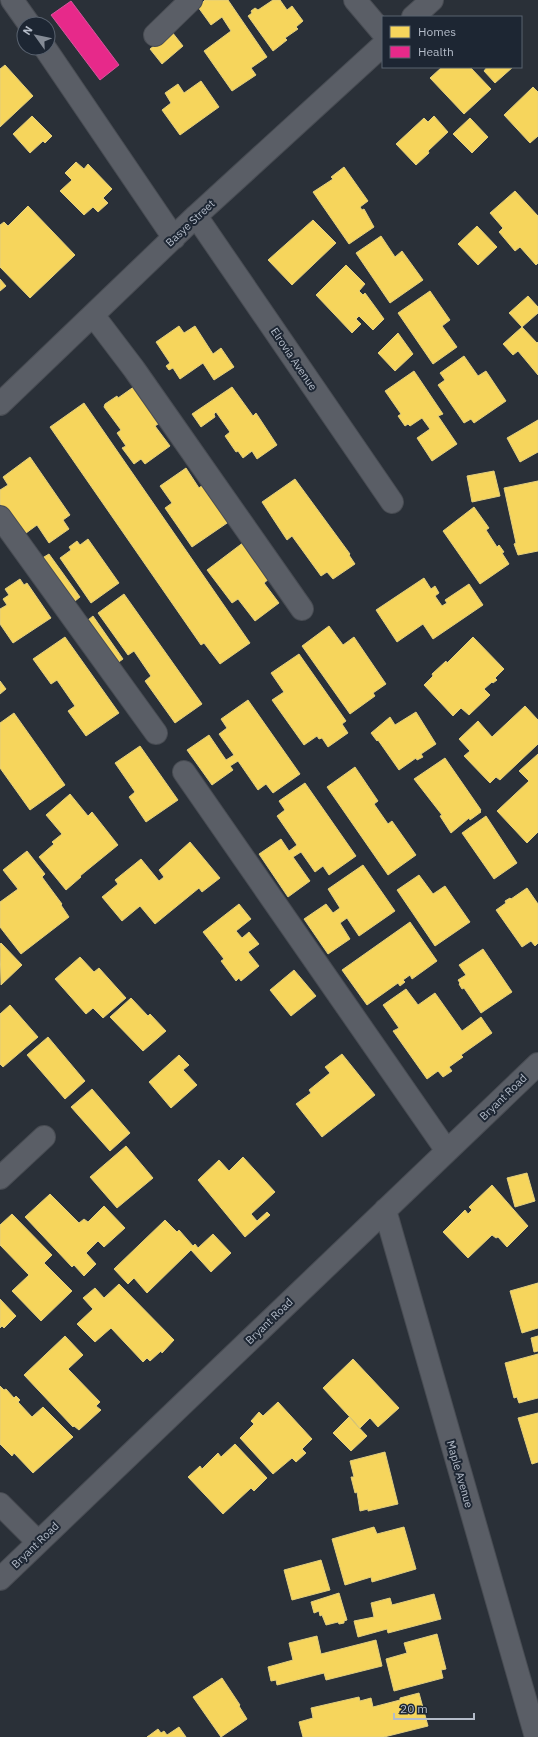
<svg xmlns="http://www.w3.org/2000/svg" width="538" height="1737" font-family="'IBM Plex Sans',sans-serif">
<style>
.homes{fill:#f6d55c;stroke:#e2ce7d}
.health{fill:#e7298a;stroke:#d8559d}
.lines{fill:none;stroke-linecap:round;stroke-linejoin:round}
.minor-casing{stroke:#484c53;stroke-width:24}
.minor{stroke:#5a5e66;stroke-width:22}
.labels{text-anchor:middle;stroke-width:4;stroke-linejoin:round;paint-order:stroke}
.street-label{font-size:11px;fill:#b4bcc9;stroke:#1d2633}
</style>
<rect width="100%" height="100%" fill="#2a3038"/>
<path class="homes" d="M205,0H228L267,57L251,68L256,75L232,91L204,51L231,31L222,17L211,25L198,7Z
M273,0H280L287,10L292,6L303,21L296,27L298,29L285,38L287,40L273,51L248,16L252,13L251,11L255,8L258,10Z
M172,32L183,46L162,64L150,49Z
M5,65L33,96L0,127V69Z
M442,67H470L491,89L464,114L430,78Z
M487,67H513L495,83L484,71Z
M201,81L219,107L180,135L162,110L171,103L165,93L178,84L184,93Z
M533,87L538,92V136L530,143L504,115Z
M32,116L52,136L45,143L43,141L30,153L13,134Z
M434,116L448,132L428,151L429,153L416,165L396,144L424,118L428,122Z
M470,118L488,137L472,153L453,134Z
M76,162L84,169L88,164L112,189L103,198L108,203L98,212L93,207L84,215L60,191L72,180L65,173Z
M344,167L368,201L360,207L362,210L364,209L374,227L349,244L313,192L333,179L331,177Z
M515,191L538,216V263L536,265L520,247L515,251L499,232L503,228L490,213Z
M28,206L75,255L30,298L0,267V225L4,222L8,226Z
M313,220L336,243L292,285L268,260Z
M477,226L497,247L478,265L458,244Z
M381,236L395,257L402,251L423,280L390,303L356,253Z
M346,265L365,284L359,291L363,295L365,293L384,319L373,330L359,316L356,319L361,324L352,333L316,295Z
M0,279L6,286L0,291Z
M430,291L450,320L442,326L457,347L433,364L398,313Z
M528,296L538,307V313L522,327L509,313Z
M179,326L184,333L195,326L213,354L221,348L234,367L214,380L203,363L180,379L173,368L169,370L166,366L170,363L156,342Z
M522,327L537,343L538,342V375L518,351L513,355L503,344Z
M398,333L413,354L395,371L378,353Z
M464,356L478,376L486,371L506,401L474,423L471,419L464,423L438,385L445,380L440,373Z
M414,371L443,414L438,416L457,444L432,461L417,438L430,429L422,418L410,426L408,424L405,426L398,416L401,414L385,391Z
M135,386L161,422L155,426L170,446L145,464L141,459L134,464L122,448L126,446L117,433L121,430L104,407L105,404L117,396L118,398Z
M232,387L253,416L256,413L277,445L257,459L252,451L243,458L238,451L236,452L225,436L230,432L216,412L214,414L215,417L201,427L192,414Z
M84,403L250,643L220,664L204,643L201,645L50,427Z
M538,420V452L520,462L507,438Z
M30,457L70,515L63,520L69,529L49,543L37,525L22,536L0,504V490L8,485L3,477Z
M186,468L199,488L204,484L230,521L192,547L165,508L172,503L160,486Z
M494,471L500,496L472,502L467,476Z
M295,479L350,554L349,555L355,564L333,579L327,572L321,576L292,536L287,540L262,502Z
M538,481V551L518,555L514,544L516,543L504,488Z
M474,507L489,528L486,530L497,547L499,545L504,552L502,553L509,564L480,584L443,531Z
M88,539L119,583L91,603L60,558L71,550L69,547L77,541L80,545Z
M244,542L270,578L264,583L279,603L255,621L238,599L232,603L207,570Z
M49,554L80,597L70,605L39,560Z
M424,578L431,589L435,586L439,593L435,596L442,606L447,603L445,600L469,584L483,605L433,639L423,624L397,642L376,610Z
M20,579L24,585L27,583L51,618L13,643L0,624V609L7,605L3,599L9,595L5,589Z
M124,594L202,704L175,723L145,681L151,676L134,651L128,655L98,613Z
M93,616L123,659L113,666L83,624Z
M329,626L343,645L354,637L386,684L373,693L375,696L350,714L302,646Z
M65,637L119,713L86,736L68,711L75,706L57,680L51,684L33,659Z
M473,637L504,669L495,678L497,680L493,683L492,682L484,689L490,695L469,715L461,708L453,716L424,685L433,676L432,674L446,661L447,663Z
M299,654L346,721L342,724L348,733L328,747L322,738L319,739L317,736L304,745L272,700L284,692L271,673Z
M0,681L6,689L0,694Z
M248,700L300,774L273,793L266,784L258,790L238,761L230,766L233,770L212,785L187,750L209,735L226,760L234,755L219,734L227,728L221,719Z
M525,706L538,720V744L500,780L496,777L490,783L464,756L470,751L459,739L478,721L492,737Z
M416,712L436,744L421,754L423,757L417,760L416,758L399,770L378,740L377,741L371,733L390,717L395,725Z
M14,713L65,785L30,810L0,768V723Z
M140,746L178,800L146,822L129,797L135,792L115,763Z
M538,754V832L527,843L497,811L529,781L519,771Z
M445,758L481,810L480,811L481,812L470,820L469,818L451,833L440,816L442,815L414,779Z
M355,767L378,801L374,804L388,824L392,821L416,855L388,875L327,787Z
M305,783L356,856L329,875L323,866L315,872L301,852L293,857L310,881L288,897L259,854L281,839L289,851L297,845L277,816L285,810L279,801Z
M70,794L88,816L92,812L118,845L80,876L81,877L66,890L39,857L54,844L52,842L62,834L46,815Z
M486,816L517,863L494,879L462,833Z
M190,842L220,878L202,892L199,888L155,924L140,906L122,921L102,897L118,884L115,880L141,859L159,881L164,877L159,870Z
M27,851L45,874L42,877L62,904L61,905L69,917L21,954L0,927V902L18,889L3,870Z
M363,865L395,911L359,936L347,918L340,923L350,939L328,954L304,919L326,904L333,913L340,908L328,889Z
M419,875L433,894L445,886L470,922L435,946L397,890Z
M527,888L538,904V943L535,946L531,941L522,947L496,910L506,903L505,901L510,898L511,899Z
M239,904L251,919L236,931L242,938L249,932L259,944L248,952L259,966L241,981L239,978L236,981L221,961L224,959L203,932Z
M410,922L437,961L412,979L410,975L403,980L405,982L400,986L398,983L367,1005L342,970Z
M1,943L22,965L1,985L0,944Z
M483,949L512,992L481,1013L464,988L462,989L459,984L460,983L458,980L466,975L459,965Z
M80,957L94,972L99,968L126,998L103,1018L93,1008L86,1014L55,979Z
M294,970L316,996L291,1016L270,990Z
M406,989L418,1005L435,993L462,1031L481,1017L492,1033L461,1055L463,1057L449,1067L452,1071L443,1077L438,1071L427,1079L393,1031L399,1028L383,1005Z
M131,998L148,1016L150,1014L166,1031L143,1051L110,1017Z
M10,1005L38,1037L3,1067L0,1064V1014Z
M48,1037L85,1081L65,1099L27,1055Z
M342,1054L375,1095L322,1137L296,1104L311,1093L309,1090L330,1073L325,1067Z
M179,1055L189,1065L183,1070L197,1085L171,1108L149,1082Z
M92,1089L130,1133L110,1151L71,1107Z
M126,1146L153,1178L117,1208L90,1177Z
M243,1157L275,1192L251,1214L257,1221L267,1212L270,1215L245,1237L198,1180L219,1160L229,1171Z
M527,1173L535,1201L515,1207L507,1178Z
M492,1185L528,1226L507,1247L498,1237L496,1238L492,1235L468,1258L443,1232L465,1210L468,1214L472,1210L469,1207Z
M50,1194L79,1223L84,1219L88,1222L104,1206L125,1228L104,1247L98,1241L86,1253L96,1264L84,1276L74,1265L72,1267L25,1217Z
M12,1214L52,1255L44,1263L72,1291L41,1321L12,1291L29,1275L0,1245V1225Z
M165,1220L177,1232L179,1230L193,1246L195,1244L198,1248L213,1234L231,1253L211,1272L191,1250L147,1293L134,1278L128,1284L114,1269Z
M538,1283V1328L522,1333L510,1291Z
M119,1284L174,1340L162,1353L161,1351L150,1361L147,1358L143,1362L111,1328L95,1342L77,1324L93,1309L83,1298L95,1288L104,1298Z
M0,1299L16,1316L4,1328L2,1326L0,1328Z
M65,1336L83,1355L68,1369L100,1402L96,1406L101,1410L79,1430L74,1426L73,1427L24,1375Z
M538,1336V1351L534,1352L531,1338Z
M538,1354V1398L519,1403L517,1397L514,1398L505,1363Z
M353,1359L399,1408L378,1427L370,1418L360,1428L323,1388Z
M0,1386L4,1390L6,1389L14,1398L16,1396L20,1400L18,1402L32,1417L43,1407L73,1437L33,1473L14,1453L12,1456L0,1444Z
M278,1402L312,1439L302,1449L306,1453L296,1462L292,1458L273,1474L240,1438L254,1424L251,1421L259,1412L263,1416Z
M538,1413V1462L532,1464L518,1418Z
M349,1417L367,1436L351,1451L333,1433Z
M235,1444L267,1478L254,1491L251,1488L223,1514L188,1477L200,1466L202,1469L218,1453L221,1457Z
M385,1452L398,1504L368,1511V1509L360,1511L357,1492L355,1493L351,1477H354L350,1461Z
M374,1527L377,1534L404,1527L416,1569L372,1582L371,1577L345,1585L332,1539Z
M321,1560L330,1590L292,1600L284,1570Z
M339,1593L347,1620L344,1621V1623L339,1624L338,1622L326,1625L322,1615L320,1616L319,1611L314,1613L311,1602Z
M434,1594L441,1619L388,1633L387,1629L358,1637L354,1621L374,1617L371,1603L390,1598L392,1605Z
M437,1634L446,1669L441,1670L443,1678L394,1691L386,1659L407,1653L404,1643Z
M317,1636L321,1654L376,1640L382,1666L326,1680L324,1673L277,1685L276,1680L271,1681L268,1667L293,1660L289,1643Z
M222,1678L240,1705L239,1706L247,1719L221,1737L193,1697Z
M419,1693L428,1726L384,1737H303L299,1722L313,1718L311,1708L359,1697L360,1701L371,1698L373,1707L400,1700V1698Z
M179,1727L186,1737H147L158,1729L161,1733L164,1731L167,1735Z"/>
<path class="health" d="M71,1L119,65L100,80L51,15Z"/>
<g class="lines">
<g class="minor-casing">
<path id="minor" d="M12,0L29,24
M355,0L383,33
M413,17L432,0
M155,35L191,0
M45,48L174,238
M196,216L392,502
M93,315L134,369L302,609
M0,404L196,216L383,45
M0,517L156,733
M184,772L447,1151
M0,1178L44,1137
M385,1210L536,1737
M0,1504L38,1542
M0,1579L538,1064"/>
</g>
<use href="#minor" class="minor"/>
</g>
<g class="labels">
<g class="street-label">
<text transform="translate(190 223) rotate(-43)" y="4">Basye Street</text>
<text transform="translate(294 359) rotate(56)" y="4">Elrovia Avenue</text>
<text transform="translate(503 1097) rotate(-44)" y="4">Bryant Road</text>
<text transform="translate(269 1321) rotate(-44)" y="4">Bryant Road</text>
<text transform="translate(460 1474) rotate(74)" y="4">Maple Avenue</text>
<text transform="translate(35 1545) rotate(-44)" y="4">Bryant Road</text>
</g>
</g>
<rect x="382" y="16" width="140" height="52" fill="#1d2633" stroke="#59626f"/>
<rect x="390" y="26" width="20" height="12" fill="#f6d55c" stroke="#59626f"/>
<text x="418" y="36" font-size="12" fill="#b4bcc9">Homes</text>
<rect x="390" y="46" width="20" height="12" fill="#e7298a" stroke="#59626f"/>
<text x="418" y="56" font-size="12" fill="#b4bcc9">Health</text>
<g transform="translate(36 36) rotate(303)"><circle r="19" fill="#1d2633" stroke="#59626f"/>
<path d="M0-3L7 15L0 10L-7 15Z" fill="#848b96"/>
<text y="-6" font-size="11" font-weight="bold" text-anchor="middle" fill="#b4bcc9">N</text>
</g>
<path d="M394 1713v6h80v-6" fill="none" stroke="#b4bcc9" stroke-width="2"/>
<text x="400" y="1713" font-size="12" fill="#b4bcc9" stroke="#1d2633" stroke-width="3" paint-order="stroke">20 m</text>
</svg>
